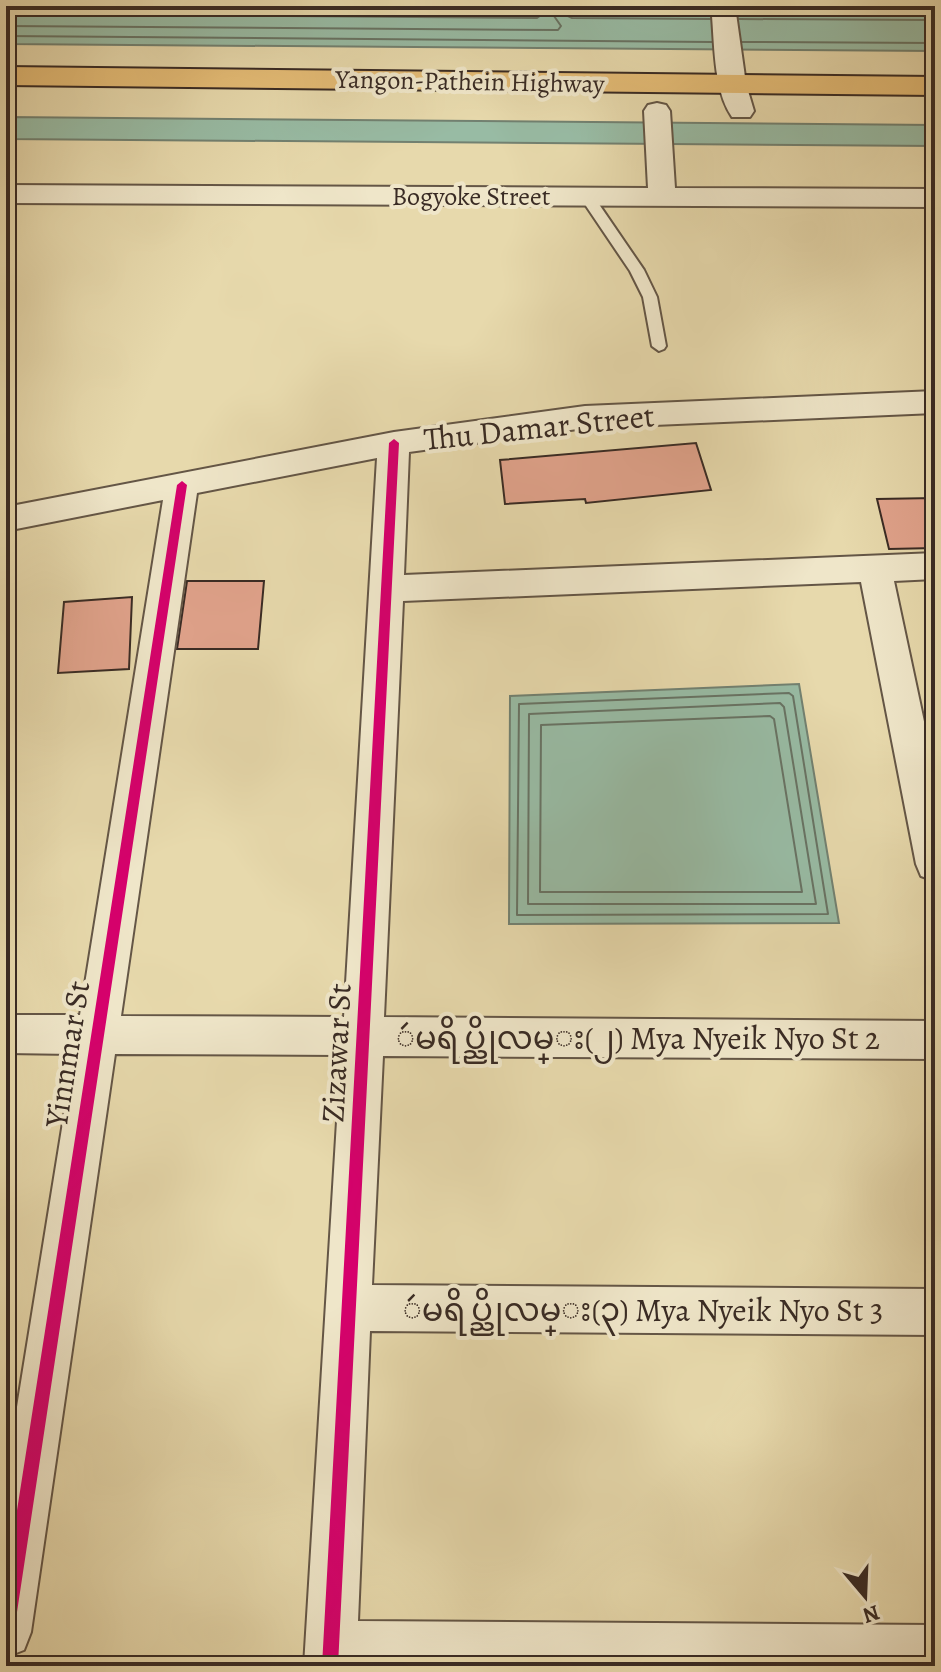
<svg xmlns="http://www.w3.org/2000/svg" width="941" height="1672" font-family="Alegreya,'Noto Sans Myanmar',serif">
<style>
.water{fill:#98bba4;stroke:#728171;stroke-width:2}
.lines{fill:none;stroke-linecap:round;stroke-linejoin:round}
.shore{stroke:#687364;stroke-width:2}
.building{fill:#e1a38c;stroke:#392b24;stroke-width:2}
.lane-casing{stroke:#645646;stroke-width:4}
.street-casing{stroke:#645646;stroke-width:4}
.primary-casing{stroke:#392b24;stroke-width:4}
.lane{fill:#efe6c9;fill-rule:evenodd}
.street{fill:#efe6c9;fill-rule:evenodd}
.primary{fill:#e4bc76;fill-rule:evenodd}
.cycleway-casing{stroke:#efe6c9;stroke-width:5}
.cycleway{fill:#d6006c;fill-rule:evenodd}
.labels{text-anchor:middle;stroke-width:8;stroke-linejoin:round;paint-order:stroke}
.far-street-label{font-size:26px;fill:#392b24;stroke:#efe6c9}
.street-label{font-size:32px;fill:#392b24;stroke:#efe6c9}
</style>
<rect width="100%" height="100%" fill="#e7d9ac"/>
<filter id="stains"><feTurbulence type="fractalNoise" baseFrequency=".0025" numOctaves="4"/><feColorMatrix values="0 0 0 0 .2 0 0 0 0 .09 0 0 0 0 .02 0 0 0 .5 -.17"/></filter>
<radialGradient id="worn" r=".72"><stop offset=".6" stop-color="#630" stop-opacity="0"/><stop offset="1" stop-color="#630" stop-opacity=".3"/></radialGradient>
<path class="water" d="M6,6L935,13V51L6,44Z
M6,117L935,125V146L6,139Z
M799,684L839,923L509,924L510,696Z"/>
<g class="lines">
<path class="shore" d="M563,6L564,14L572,18L710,19
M6,14L537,18L541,15V6
M739,19L935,20
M6,26L558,30L561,26L554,16L553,6
M6,36L712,42
M742,42L935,43
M789,693L793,696L828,914L517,915L519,704Z
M780,703L784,707L816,904H528L529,714Z
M770,716L774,719L802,892H540L541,725Z"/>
</g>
<path class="building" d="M696,443L711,490L586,503L585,499L505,504L500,460Z
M935,498V548L889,549L877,499Z
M187,581H264L258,649H177Z
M132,597L129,669L58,673L64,602Z"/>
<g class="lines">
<g class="lane-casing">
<path id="lane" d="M587,193L592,194L644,270L657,297L666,346L664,349L659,351L652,346L643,297L630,271L580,197Z"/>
</g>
<g class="street-casing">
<path id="street" d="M711,6H735L746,84L754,111L750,117H732C712,88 715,39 711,6Z
M657,103L666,105L670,111L675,188L935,189V207L6,203V185L648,188L644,111L648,105Z
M935,391V413L585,428L409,452L404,575L935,553V579L894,581L935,773V881L921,876L916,864L861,582L403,601L384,1017L935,1021V1059L383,1056L372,1285L935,1289V1335L370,1331L358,1621L935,1625V1666H304L341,1055L115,1054L31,1632L24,1650L6,1657V1475L74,1054L6,1053V1015H80L163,500L6,531V507L394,432L585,406ZM377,458L344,1017L121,1016L197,493Z"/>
</g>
<g class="primary-casing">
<path id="primary" d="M6,67L935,77V95L6,85Z"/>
</g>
<use href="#lane" class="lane"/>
<use href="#street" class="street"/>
<use href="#primary" class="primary"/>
<g class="cycleway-casing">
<path id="cycleway" d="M394,439L399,443L338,1666H322L389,443Z
M182,481L187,485L14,1632L12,1638L6,1640V1581L177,485Z"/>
</g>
<use href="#cycleway" class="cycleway"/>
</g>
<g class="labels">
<g class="far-street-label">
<text transform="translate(470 81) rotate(1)" y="9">Yangon-Pathein Highway</text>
<text x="471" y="205">Bogyoke Street</text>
</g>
<g class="street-label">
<text transform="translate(539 427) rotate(-6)" y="11">Thu Damar Street</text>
<text x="638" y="1049">ဴမရိပ္ညိုလမ္း(၂) Mya Nyeik Nyo St 2</text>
<text transform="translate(336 1053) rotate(-87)" y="11">Zizawar St</text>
<text transform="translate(67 1054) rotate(-81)" y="11">Yinnmar St</text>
<text x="643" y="1321">ဴမရိပ္ညိုလမ္း(၃) Mya Nyeik Nyo St 3</text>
</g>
</g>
<rect width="941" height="1672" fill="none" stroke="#e7d9ac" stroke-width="32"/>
<rect x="8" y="8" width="925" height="1656" fill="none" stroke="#392b24" stroke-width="4"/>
<rect x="16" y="16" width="909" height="1640" fill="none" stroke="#392b24" stroke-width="2"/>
<g transform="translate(865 1596) rotate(161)" stroke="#efe6c9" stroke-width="6" paint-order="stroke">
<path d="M0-6L14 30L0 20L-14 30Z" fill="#392b24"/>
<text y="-12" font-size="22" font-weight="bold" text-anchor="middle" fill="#392b24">N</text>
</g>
<rect width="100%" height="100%" filter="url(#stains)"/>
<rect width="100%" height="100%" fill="url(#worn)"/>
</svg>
